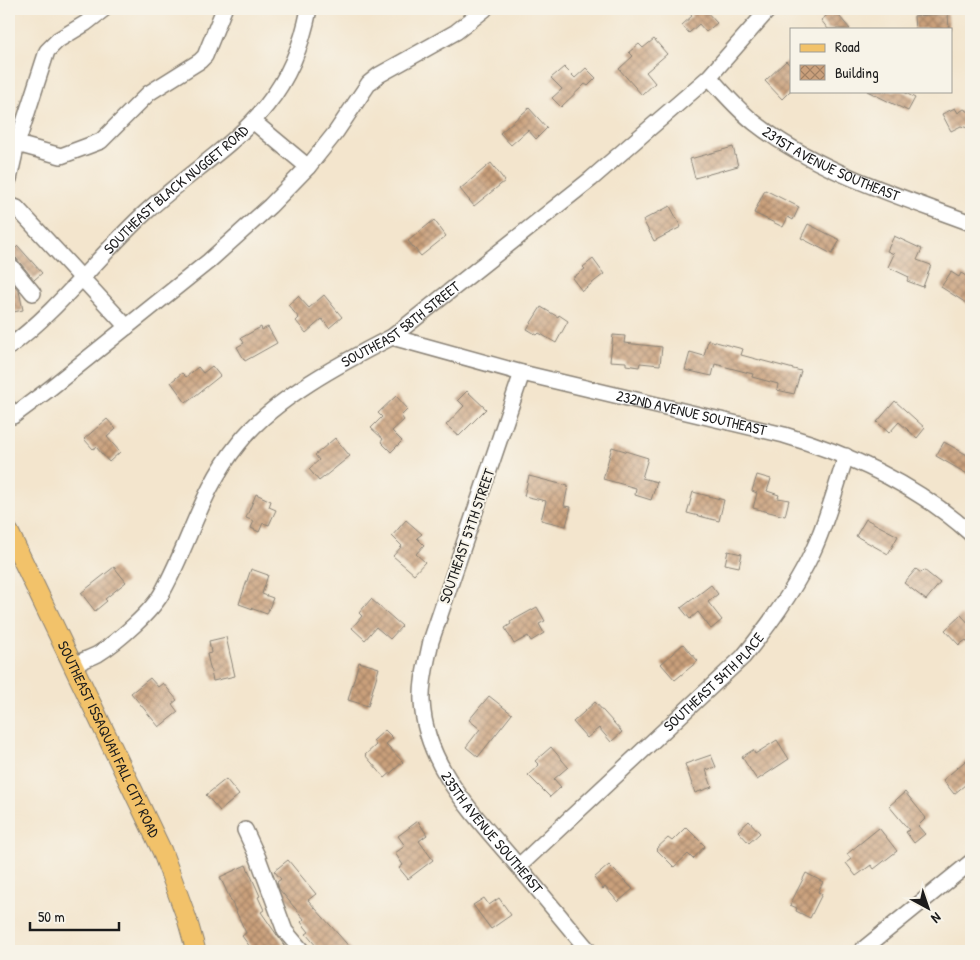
<svg xmlns="http://www.w3.org/2000/svg" width="980" height="960" font-family="'Patrick Hand',sans-serif">
<style>
.building{fill:url(#building-cross-hatch)}
.lines{fill:none;stroke-linecap:round;stroke-linejoin:round}
.minor-casing{stroke:#888074;stroke-width:18}
.major-casing{stroke:#888074;stroke-width:21}
.minor{stroke:#fff;stroke-width:15}
.major{stroke:#f2c26a;stroke-width:19}
.labels{text-anchor:middle;stroke-width:4;stroke-linejoin:round;paint-order:stroke}
.street-label{font-size:15px;fill:#1c1c1c;stroke:#f7f3e8}
</style>
<defs>
<pattern id="building-cross-hatch" width="8" height="8" patternUnits="userSpaceOnUse" patternTransform="scale(1.25)"><rect width="8" height="8" fill="#caa07c"/><path d="M0 0l8 8M0 8l8-8" fill="none" stroke="#a38265"/></pattern>
</defs>
<rect width="100%" height="100%" fill="#f7f3e8"/>
<filter id="ink" filterUnits="userSpaceOnUse"><feTurbulence type="fractalNoise" baseFrequency=".02" numOctaves="2"/><feDisplacementMap in="SourceGraphic" scale="10" xChannelSelector="R" yChannelSelector="G"/><feConvolveMatrix kernelMatrix="1 2 1 2 8 2 1 2 1" color-interpolation-filters="sRGB"/></filter>
<filter id="wash" filterUnits="userSpaceOnUse"><feTurbulence type="fractalNoise" baseFrequency=".0096" numOctaves="4" result="noise"/><feDisplacementMap in="SourceGraphic" scale="20" xChannelSelector="R" yChannelSelector="G"/><feGaussianBlur stdDeviation="1.12" result="paint"/><feColorMatrix in="noise" values="0 0 0 0 0 0 0 0 0 0 0 0 0 0 0 0 0 1.4 0 .05"/><feComposite in="paint" operator="in"/></filter>
<g filter="url(#wash)">
<rect width="100%" height="100%" fill="#f3e5cd"/>
<g id="blocks">
<path class="building" d="M685,9H704L717,23L706,32L699,24L689,33L682,25L692,16Z
M834,10L850,29H828L821,20Z
M948,14L949,29H915L914,16Z
M654,39L667,54L646,72L655,83L642,95L619,69L633,56L629,52L639,44L643,48Z
M786,61L791,66V90L782,99L765,81Z
M564,67L575,78L586,68L596,78L588,86L585,84L561,107L552,98L562,89L551,78Z
M867,91H902L915,98L908,111Z
M529,108L547,128L536,139L528,130L511,145L500,133Z
M955,108L958,113L964,109L971,113V129L961,126L951,131L942,114Z
M733,147L738,166L695,178L690,159Z
M491,163L505,181L474,206L460,189Z
M765,190L799,207L793,220L788,217L783,227L754,213Z
M670,206L681,227L654,241L643,220Z
M434,220L446,236L421,256L408,241Z
M808,224L840,240L832,254L801,238Z
M894,236L922,249L917,260L931,265L923,287L907,281L909,277L888,267L894,254L887,251Z
M18,246L42,273L34,280L16,258L9,255Z
M593,259L604,274L582,291L572,278L585,269L583,267Z
M951,272L959,277L961,273L971,279V306L941,287Z
M15,286L19,291L23,310L9,313V287Z
M324,295L342,317L329,328L322,319L306,333L296,321L299,318L288,305L298,296L309,308Z
M541,307L558,317L559,315L568,321L556,343L539,333L537,335L527,329Z
M261,327L262,330L268,327L277,343L245,361L237,347L244,343L241,338Z
M613,335L625,336L624,343L662,347L660,365L640,363L639,367L626,365V362L610,361Z
M708,340L743,349L741,355L801,371L794,394L777,390L778,384L752,377L753,374L715,364L712,376L685,370L690,352L704,356Z
M212,366L220,376L186,403L171,382L182,373L186,377L198,367L203,373Z
M467,391L486,409L459,436L446,425L464,406L458,400Z
M396,396L408,409L401,416L404,420L392,431L402,441L391,452L381,442L383,439L371,428L382,417L378,413Z
M895,401L925,428L917,438L899,422L889,433L877,422Z
M107,419L116,429L107,437L120,452L109,462L96,447L93,449L84,439Z
M335,438L350,456L319,481L309,469L319,460L315,455Z
M944,442L971,457V476L936,456Z
M612,447L648,458L642,478L657,482L651,500L635,495L636,488L603,479Z
M757,475L771,479L767,491L779,495L778,498L789,500L785,516L753,508L757,493L752,491Z
M529,476L568,486L564,506L571,507L566,526L541,520L546,501L524,496Z
M693,492L724,500L719,521L687,513Z
M256,494L271,501L269,507L276,510L269,525L263,523L259,532L251,528L254,521L246,518Z
M866,519L898,536L888,554L856,536Z
M406,520L422,534L417,538L424,545L416,554L425,562L414,574L393,556L402,546L392,536Z
M728,551L742,554L739,567L725,564Z
M114,567L126,582L105,599L107,601L95,611L81,593Z
M251,569L268,575L262,594L273,598L267,614L239,604Z
M916,569L921,573L924,570L940,583L926,600L904,583Z
M711,585L718,594L708,602L722,620L711,629L698,612L690,619L681,608Z
M371,599L402,626L390,639L376,627L365,640L352,628L362,616L359,613Z
M537,607L545,621L539,624L544,633L531,641L528,636L514,644L505,628L511,624L510,622Z
M961,615L971,626V646L966,640L959,645L945,630Z
M226,637L235,676L213,681L207,654L211,653L209,641Z
M683,644L698,661L675,680L661,664Z
M359,662L379,668L368,706L348,700Z
M150,678L158,687L163,683L177,700L172,704L178,712L159,727L131,693Z
M489,696L512,714L478,757L466,747L480,729L469,720Z
M595,702L622,732L611,742L599,728L587,738L573,722Z
M385,730L393,738L386,744L403,762L385,778L365,755L376,745L373,741Z
M777,740L789,759L757,780L742,757L753,750L755,754Z
M551,747L568,767L554,779L561,787L550,797L528,775L539,765L535,761Z
M711,755L716,767L706,770L712,787L695,793L685,764Z
M971,756V780L954,794L943,780Z
M226,779L239,795L220,811L206,795Z
M905,792L926,818L918,826L925,834L914,843L906,832L909,830L889,806Z
M418,821L427,835L419,841L433,860L408,879L399,868L403,865L395,853L405,846L398,836Z
M749,821L760,833L749,843L738,831Z
M686,827L705,846L693,859L688,854L674,867L656,849L668,838L672,841Z
M879,828L897,851L874,869L871,865L856,876L846,863L851,859L847,854Z
M288,860L316,894L308,900L353,951H324L319,946L317,947L306,934L309,932L301,922L304,919L279,889L277,882L281,879L274,871Z
M246,865L260,896L258,897L264,910L261,912L288,951H253L242,936L246,933L220,877Z
M609,865L633,889L618,902L605,887L603,889L594,878Z
M806,873L823,882L818,892L822,894L810,918L796,911L797,908L790,905Z
M484,898L489,905L499,898L511,915L491,929L473,905Z"/>
</g>
</g>
<g filter="url(#ink)">
<use href="#blocks" fill-opacity="0" stroke="#888074" stroke-width="1"/>
<g class="lines">
<g class="minor-casing">
<g id="minor">
<path id="s1" d="M709,77C724,93 738,110 755,123C816,171 899,196 971,223"/>
<path d="M254,122L308,167"/>
<path d="M17,144L61,156L101,141L149,93L200,61L205,56L224,9"/>
<path d="M9,179L17,144L47,51L58,40L86,23L104,9"/>
<path d="M9,205L17,208L127,327"/>
<path d="M9,264L33,293"/>
<path id="s2" d="M392,337L522,373L784,435C852,455 918,486 971,534"/>
<path id="s3" d="M9,347C60,309 98,256 145,213C219,145 288,120 309,9"/>
<path id="s4" d="M522,373L431,641C427,661 421,681 422,701C425,768 478,818 518,866C542,894 565,923 589,951"/>
<path d="M9,408L13,416L48,390L209,261L270,206L308,167L336,132L369,83L379,75L456,32L485,9"/>
<path id="s5" d="M74,665C81,661 90,658 98,654C117,642 153,611 163,591C191,540 201,490 239,443C273,399 343,362 392,337L591,179L709,77L769,9"/>
<path d="M245,830L258,858L285,931L302,951"/>
<path id="s6" d="M519,866L743,657C770,624 795,590 813,551C827,521 836,487 846,456"/>
<path d="M861,951L971,862"/>
</g>
</g>
<g class="major-casing">
<g id="major">
<path id="s7" d="M9,532L162,851L187,919L196,951"/>
</g>
</g>
<use href="#minor" class="minor"/>
<use href="#major" class="major"/>
</g>
</g>
<g class="labels">
<g class="street-label">
<text dy="5" stroke="none"><textPath href="#s1" startOffset="152">231ST AVENUE SOUTHEAST</textPath></text>
<text dy="5" stroke="none"><textPath href="#s3" startOffset="230">SOUTHEAST BLACK NUGGET ROAD</textPath></text>
<text dy="5" stroke="none"><textPath href="#s5" startOffset="486">SOUTHEAST 58TH STREET</textPath></text>
<text dy="5" stroke="none"><textPath href="#s2" startOffset="309">232ND AVENUE SOUTHEAST</textPath></text>
<text transform="translate(467 536) rotate(-71)" y="5">SOUTHEAST 57TH STREET</text>
<text dy="5" stroke="none"><textPath href="#s6" startOffset="268">SOUTHEAST 54TH PLACE</textPath></text>
<text dy="5" stroke="none"><textPath href="#s7" startOffset="230">SOUTHEAST ISSAQUAH FALL CITY ROAD</textPath></text>
<text dy="5" stroke="none"><textPath href="#s4" startOffset="496">235TH AVENUE SOUTHEAST</textPath></text>
</g>
</g>
<rect width="980" height="960" fill="none" stroke="#f7f3e8" stroke-width="30"/>
<rect x="790" y="28" width="162" height="65" fill="#f7f3e8" stroke="#9f9d96"/>
<rect x="800" y="44" width="25" height="8" fill="#f2c26a" stroke="#9f9d96"/>
<text x="835" y="52" font-size="15" fill="#1c1c1c">Road</text>
<rect x="800" y="65" width="25" height="15" fill="url(#building-cross-hatch)" stroke="#9f9d96"/>
<text x="835" y="78" font-size="15" fill="#1c1c1c">Building</text>
<g transform="translate(928 908) rotate(140)" stroke="#f7f3e8" stroke-width="4" paint-order="stroke">
<path d="M0-4L9 19L0 12L-9 19Z" fill="#1c1c1c"/>
<text y="-8" font-size="14" font-weight="bold" text-anchor="middle" fill="#1c1c1c">N</text>
</g>
<path d="M30 922v8h89v-8" fill="none" stroke="#1c1c1c" stroke-width="2.5"/>
<text x="38" y="922" font-size="15" fill="#1c1c1c" stroke="#f7f3e8" stroke-width="4" paint-order="stroke">50 m</text>
</svg>
